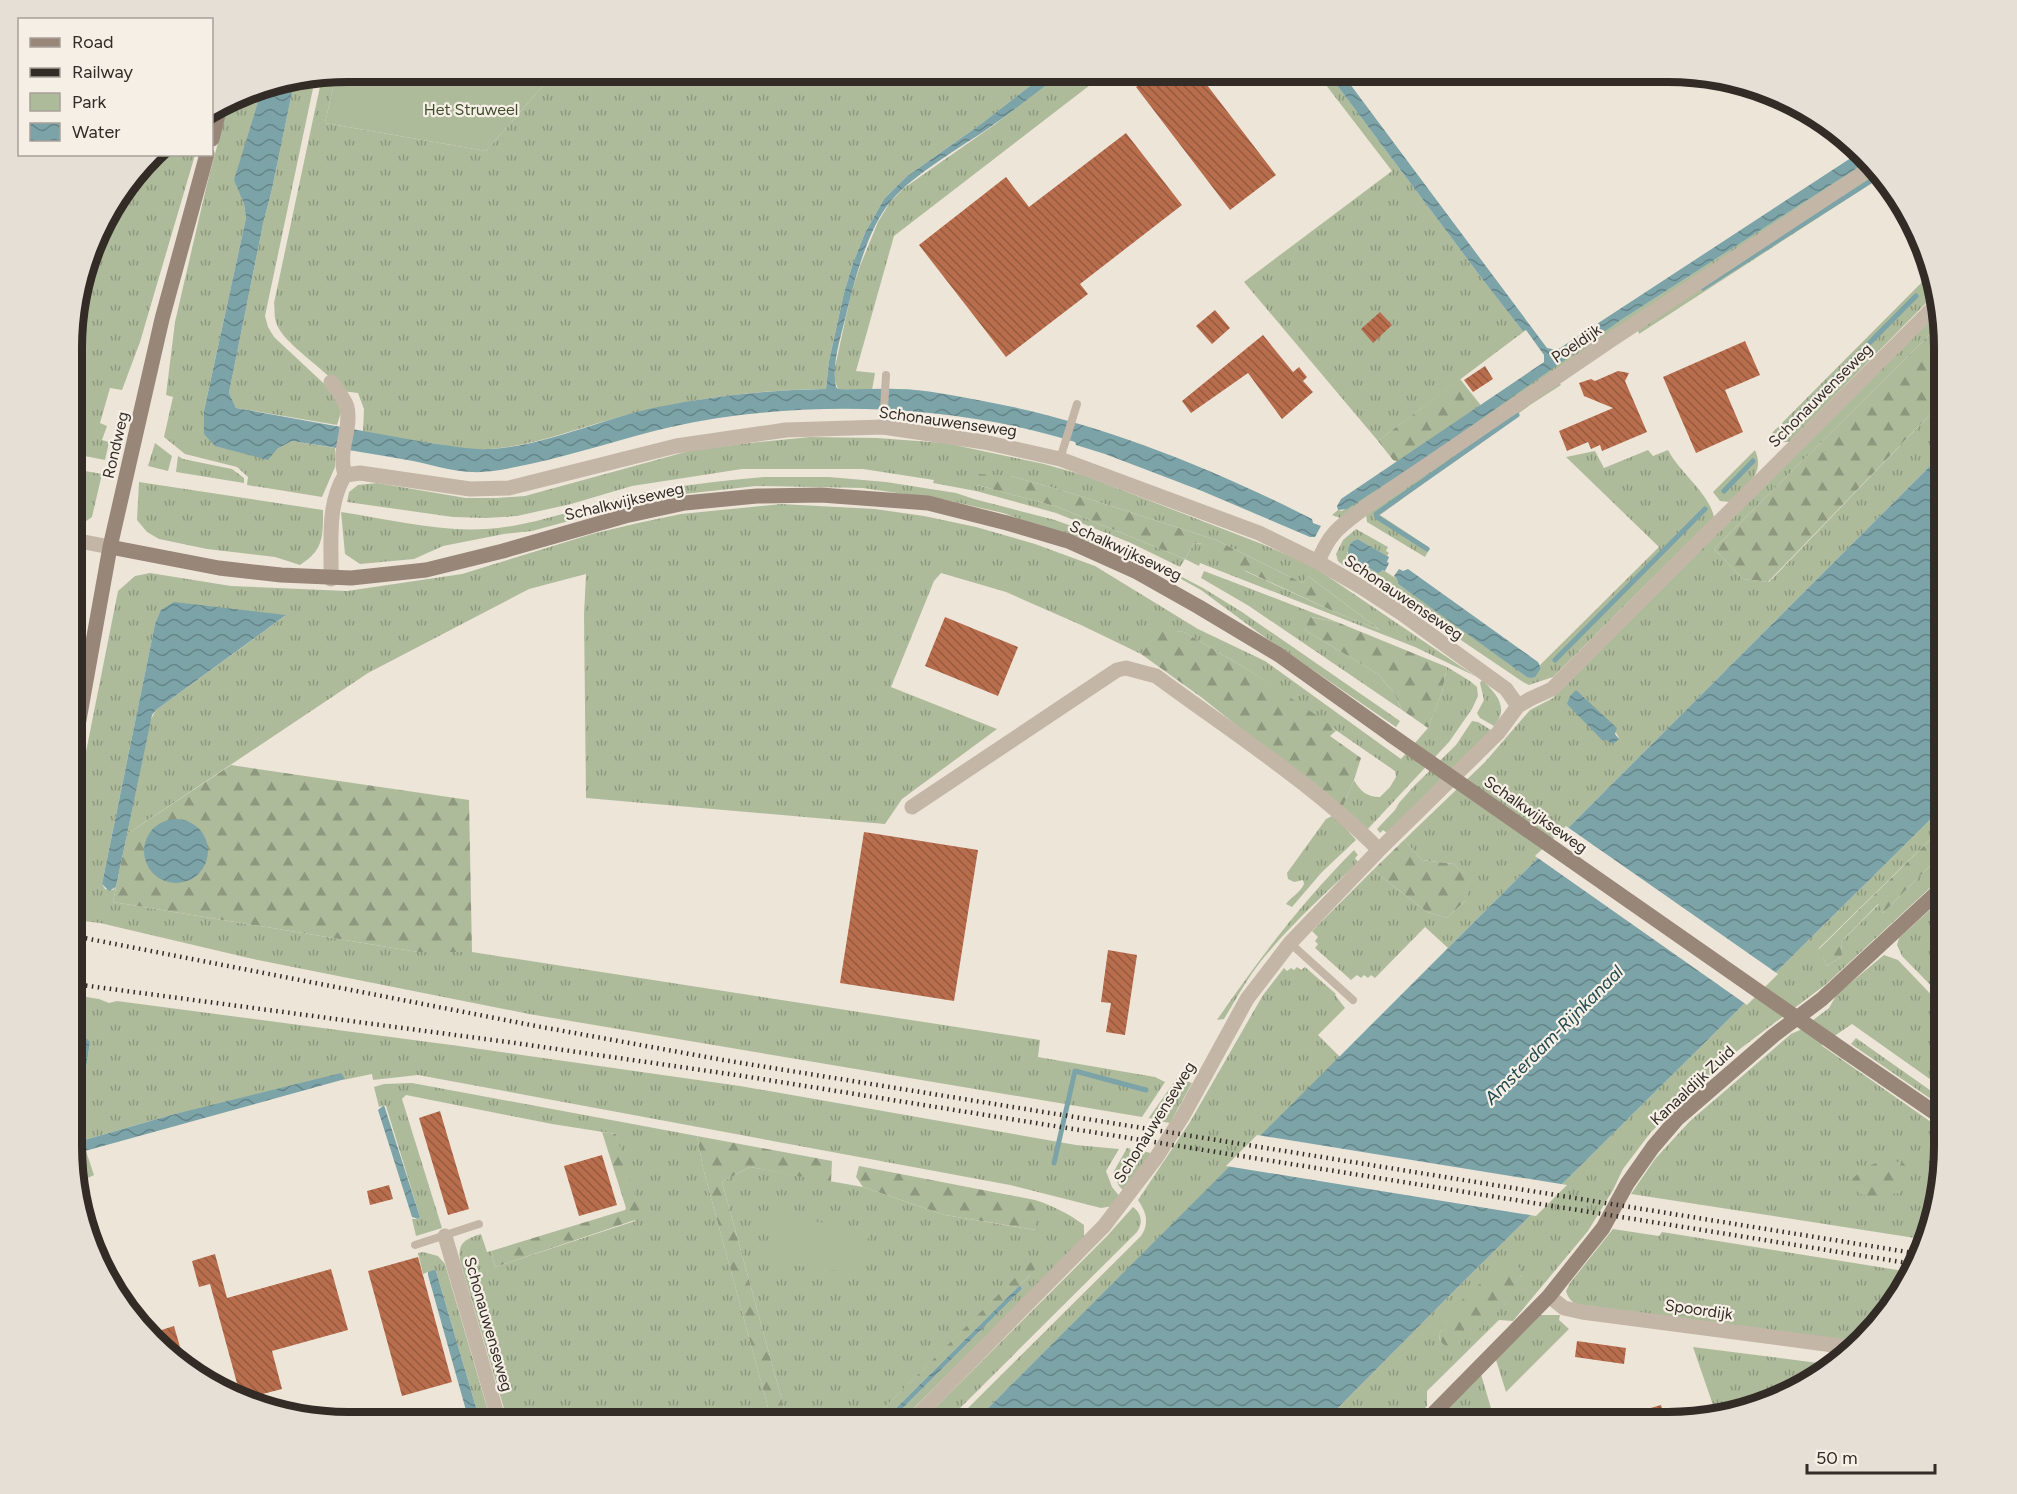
<svg xmlns="http://www.w3.org/2000/svg" width="2017" height="1494" font-family="Figtree,sans-serif">
<style>
.grass{fill:url(#grass-tufts);fill-rule:evenodd}
.forest{fill:url(#forest-firs)}
.park{fill:#aebb9b}
.water{fill:url(#water-waves)}
.pier{fill:#eee5d9}
.lines{fill:none;stroke-linecap:round;stroke-linejoin:round}
.stream{stroke:#7ba3a8;stroke-width:5}
.building{fill:url(#building-back-hatch)}
.lane{stroke:#c4b6a7;stroke-width:8}
.street{stroke:#c4b6a7;stroke-width:15}
.secondary{stroke:#988679;stroke-width:15}
.rail{stroke:#322b26;stroke-width:4.5;stroke-dasharray:1.5 4.5;stroke-linecap:butt}
.secondary-bridge{stroke:#988679;stroke-width:15}
.labels{text-anchor:middle;stroke-width:4.5;stroke-linejoin:round;paint-order:stroke}
.park-label{font-size:16px;fill:#3f4d2d;stroke:#f6efe5}
.street-label{font-size:16px;fill:#322b26;stroke:#f6efe5}
.water-label{font-size:18px;font-style:italic;fill:#21494e;stroke:#f6efe5}
.rim{fill:none;stroke:#322b26;stroke-width:8}
</style>
<defs>
<pattern id="grass-tufts" width="24" height="20" patternUnits="userSpaceOnUse" patternTransform="scale(1.5)"><rect width="24" height="20" fill="#aebb9b"/><path d="M3 7l-1-3M5 7V3M7 7l1-3M15 17l-1-3M17 17v-4M19 17l1-3" fill="none" stroke="#8e987e"/></pattern>
<pattern id="forest-firs" width="22" height="20" patternUnits="userSpaceOnUse" patternTransform="scale(1.5)"><rect width="22" height="20" fill="#aebb9b"/><path d="M5 1l3.5 6h-7zM16 11l3.5 6h-7z" fill="#8e987e"/></pattern>
<pattern id="water-waves" width="16" height="10" patternUnits="userSpaceOnUse" patternTransform="scale(1.5)"><rect width="16" height="10" fill="#7ba3a8"/><path d="M0 5q4-4 8 0t8 0" fill="none" stroke="#658589"/></pattern>
<pattern id="building-back-hatch" width="6" height="6" patternUnits="userSpaceOnUse" patternTransform="scale(1.5)"><rect width="6" height="6" fill="#b86d4d"/><path d="M-1 5l2 2M0 0l6 6M5-1l2 2" fill="none" stroke="#965a40"/></pattern>
</defs>
<rect width="100%" height="100%" fill="#eee5d9"/>
<path class="grass" d="M555,72H1048L981,124L906,177L884,199L865,233L853,263L844,293L829,361L826,389C758,390 692,398 627,415C582,426 537,446 490,449C448,451 404,439 363,432L364,409L358,393L342,391C327,369 282,344 276,322C274,316 275,309 274,303L322,77L336,74L325,123L486,151Z
M1063,72H1107L894,236L856,371L875,373L872,390L838,389L834,379L835,367L851,294L860,266L878,222L890,202L904,188L994,125Z
M1316,72H1327L1483,280L1523,330H1526L1378,441L1244,282L1392,171Z
M315,79L265,316L268,327L274,337L334,393L341,412L337,425L236,408L229,393L263,224L272,189L294,83Z
M262,89L235,180L244,204L246,218L204,411V434L277,449L292,441L335,448V467L322,497L247,485L248,477L237,467L185,454L164,437L173,397L166,395L175,322L207,184L229,101L243,93Z
M155,155H195L140,342L122,390L110,388L100,423L107,426L102,440L109,442L105,460L74,454V313L101,226Z
M1865,163L1868,167L1340,518L1332,515L1338,510L1342,511L1621,320Z
M1872,172L1878,179L1639,334L1637,327Z
M1929,275L1935,294L1789,442H1782L1772,433Z
M1939,311L1942,322L1714,549L1743,579L1769,582L1944,400V452L1448,948L1425,927L1375,978L1371,975L1368,978L1364,975L1361,978L1357,975L1351,980L1315,948L1318,944L1315,941L1318,937L1312,931L1373,870L1427,912L1447,918L1465,901L1472,881L1454,864L1422,860L1404,840L1485,762L1530,710L1553,698ZM1568,702L1615,731L1619,738L1606,740Z
M1557,380L1561,385L1530,405L1380,515L1430,548L1425,557L1367,522L1366,514Z
M810,437L877,438L945,443L1044,464L1083,475L1262,544L1311,565L1475,676L1415,647L1200,563L1199,566L1185,559L1194,543L1203,544L1247,572L1335,612L1380,630L1308,576L1303,583L1216,540L1074,494L1011,476L977,485L1058,507L1185,559L1180,567L1131,543L1056,513L976,491L933,483L934,480L863,469H742L632,486L571,504L517,516L486,518L453,517L347,502L349,492L358,485L377,483L466,498H496L525,496L689,451L740,444Z
M155,443L172,456L168,471L148,466Z
M1648,450L1653,456L1668,450C1680,473 1709,493 1714,517L1553,677L1529,685L1523,682L1381,586L1344,566L1338,561L1336,554L1343,540L1356,529L1388,547L1386,551L1389,553L1387,556L1356,539L1347,553L1378,572L1383,570L1397,579L1398,584L1531,678L1541,668L1540,665L1659,547L1566,457L1595,451L1604,468Z
M1755,450C1766,475 1745,486 1729,502L1720,501L1713,492Z
M178,456L183,459L232,469L244,478V483L176,472Z
M74,469L102,474L92,517L82,524H74Z
M764,477H829L886,482L956,493L974,499L1055,520L1088,532L1129,549L1203,588L1242,612L1400,721L1396,727L1259,633L1201,590L1172,574L1111,549L1106,550L1003,513L946,500L863,488L756,486L657,497L532,531L504,534L443,546L414,559L360,564L345,554L341,512C388,519 438,532 486,529C538,526 586,504 637,494C679,485 721,481 764,477Z
M139,482L323,510C323,536 324,550 300,565L275,557L207,549L159,539L147,532L137,520Z
M781,504L875,509L924,516L976,527L1035,544L1095,566L1198,629L1265,661L1401,759L1428,728L1442,692L1447,667L1470,681L1477,687L1478,696L1472,709L1449,742L1367,830L1342,809L1354,780C1360,791 1367,797 1380,797L1390,787L1396,777L1395,771L1247,669L1184,632L1160,630L1141,654L1081,625L1006,592L941,573L934,581L891,687L997,729L902,799L885,824L586,798L584,615L586,574L529,589L368,673L127,834L150,721L156,710L285,616L155,624L102,884L105,889L113,890L116,887L113,902L418,952H472L1040,1040L1038,1057L1155,1077L1165,1082L1142,1117L529,1014L253,959L100,923L74,920V812L118,591L135,576L150,573L231,586L347,591L462,574L592,534L638,523L681,514Z
M74,560C86,580 79,613 74,636Z
M1204,571L1337,622L1311,617L1305,630L1378,674L1394,693L1402,710L1249,606L1201,578Z
M1482,680C1496,693 1510,708 1494,726L1480,718L1477,713L1484,700L1480,683Z
M1472,721L1478,722L1491,730L1387,833L1383,830L1380,833L1377,829L1395,810L1399,803L1414,786L1456,745Z
M1944,806V826L1819,948L1827,966L1842,956L1841,942L1879,904L1883,913L1944,852V875L1825,985L1732,1055L1651,1132L1623,1169L1613,1190L1588,1231L1513,1321L1499,1320L1427,1391V1406L1411,1422H1324L1458,1287ZM1521,1275L1505,1304L1440,1341L1439,1335L1441,1330Z
M1334,815L1356,840L1322,872L1292,907L1286,904C1291,897 1301,892 1304,884L1303,880L1294,882L1288,879L1287,873L1326,819Z
M1354,850L1358,855L1355,858L1358,862C1325,894 1290,925 1261,961C1247,979 1236,999 1224,1019L1217,1020C1258,960 1302,902 1354,850Z
M1944,897V999L1902,956L1897,945L1899,938Z
M1884,955L1898,960L1944,1008V1089L1852,1024L1821,1045L1944,1131V1163L1930,1235L1928,1240L1631,1194L1655,1159L1690,1121L1791,1034L1800,1030L1829,1008L1837,994Z
M1297,967L1301,970L1305,967L1336,994L1335,995L1345,1008L1318,1035L1340,1057L974,1422H954L1141,1236C1150,1223 1146,1212 1138,1200L1190,1122L1263,995L1284,968L1287,971L1291,968L1294,970Z
M74,995L99,999L109,1003L117,1001L459,1046L740,1086L1076,1145L1119,1149L1106,1171L1112,1187L1120,1197L1113,1206L1101,1208L1010,1185L418,1075L373,1080L372,1074L343,1080L345,1079L171,1115L81,1141H77L76,1136L90,1042H75L74,1046Z
M1856,1038L1944,1100V1108L1851,1044Z
M1177,1078L1192,1083L1170,1123L1148,1119Z
M412,1083L697,1136L703,1168L772,1422H508L461,1264C456,1244 464,1239 481,1234L487,1252L491,1251L495,1267L635,1221L616,1134L552,1124L406,1095L402,1099L442,1228L416,1236L412,1219H418L420,1217L386,1106L384,1105L379,1107L374,1087L384,1084Z
M1127,1148L1151,1153L1124,1191L1119,1186L1113,1173Z
M86,1151L94,1175L75,1184L74,1154Z
M750,1167L863,1187L945,1215L1035,1230V1200C1054,1206 1069,1214 1084,1225V1238L900,1422H889L1022,1289L1020,1285L1031,1274L1033,1261L870,1422H788L722,1182Z
M1133,1207C1142,1214 1143,1223 1137,1232L946,1422H921L1107,1236Z
M1613,1229L1659,1236L1662,1232L1910,1272L1888,1314L1854,1342L1593,1309C1580,1306 1570,1305 1566,1291L1570,1283Z
M423,1252L438,1256L445,1264L491,1421H480L436,1271L428,1272L423,1274L418,1253Z
M1539,1315H1560L1559,1320L1569,1329L1506,1392L1496,1360Z
M1693,1347L1826,1364L1791,1393L1715,1411Z
M1481,1374L1495,1422H1435Z"/>
<path class="forest" d="M1942,322L1944,331V400L1768,582L1743,579L1714,549Z
M1460,379L1483,408L1401,463L1393,460L1378,441Z
M979,474L1011,476L1074,494L1216,540L1303,583L1308,576L1380,630L1335,612L1209,554L1203,544L1194,543L1185,559L1058,507L977,485Z
M1310,617L1337,622L1447,667L1442,692L1428,728L1402,710L1394,693L1378,674L1305,630Z
M1160,629L1184,632L1247,669L1325,721L1336,731L1330,736L1361,758L1354,780L1342,809L1201,697L1141,654Z
M231,765L469,800L472,952H418L113,902L127,834Z
M1944,826V852L1883,913L1878,904L1841,942L1842,956L1827,966L1819,949Z
M1404,840L1422,860L1454,864L1473,881L1466,900L1447,918L1427,912L1373,870Z
M602,1132L616,1134L639,1209L638,1219L495,1267L491,1251L625,1210L626,1208Z
M697,1136L832,1161L831,1182L750,1167L722,1182L788,1422H772L703,1168Z
M1888,1160L1903,1163L1910,1170L1911,1178L1900,1193C1883,1195 1855,1203 1851,1181C1861,1168 1873,1163 1888,1160Z
M859,1166L1035,1200L1036,1230L945,1215L863,1187L856,1177Z
M1033,1260L1036,1268L1031,1274L882,1422H870Z
M1508,1266H1516L1522,1269C1520,1281 1513,1293 1506,1303C1498,1313 1463,1345 1451,1346C1443,1347 1440,1341 1439,1335C1450,1306 1481,1279 1508,1266Z
M1457,1406L1466,1411L1456,1422H1441Z"/>
<path class="park" d="M348,72H555L486,151L325,123L336,74Z
M776,1216L869,1229L863,1274L769,1262Z"/>
<path class="water" d="M1048,72H1063C1040,90 1017,108 993,125C962,147 916,172 891,201C869,226 855,278 847,311C842,334 831,363 836,387L838,389C858,390 877,388 897,389C925,389 955,396 983,401C1098,422 1208,466 1312,519L1313,523L1321,526L1315,537H1310L1202,491L1105,454L1076,445L1075,442C951,403 798,399 671,427C623,438 577,454 530,464C511,468 491,473 471,472C452,471 432,465 413,461C373,454 333,447 292,441L277,449L268,460L215,446L204,434V411L246,218L244,204L234,180L262,89L294,83L272,189L263,224L229,393L236,408L435,444C453,446 472,450 490,449C546,446 603,418 658,407C713,396 769,390 826,389L829,361L844,293L853,263L865,233L884,199L906,177L981,124Z
M1327,72H1341L1547,348L1557,350L1857,154L1865,163L1621,320L1439,449L1347,509L1338,510L1337,506L1341,499L1544,362V355L1526,330L1523,331L1483,280Z
M1944,452V806L1458,1287L1324,1422H974Z
M1357,539L1389,557L1387,562L1389,563L1385,571L1383,570L1378,573L1348,555C1348,547 1349,543 1357,539Z
M1399,569L1403,571L1408,569L1538,662L1541,668L1535,677L1531,678L1527,677L1398,584L1397,579L1394,576Z
M174,602L286,615L156,710L152,715L116,887L109,891L102,884L155,624L161,610Z
M1576,690L1617,728L1615,734L1619,739L1613,744L1606,740L1603,741L1567,704L1570,696Z
M144 851a32 32 0 1 1 64 0a32 32 0 1 1-64 0Z
M79,1038L87,1039L90,1042L76,1136L77,1140L81,1141L171,1115L341,1073L345,1079L74,1154V1046Z
M1164,1102L1167,1104L1168,1107L1124,1177H1122L1120,1173Z
M384,1105L420,1217L418,1219L412,1217L378,1110Z
M434,1270L436,1271L480,1421H469L428,1275V1272Z
M1020,1285L1022,1289L889,1422H882Z"/>
<path class="pier" d="M1566,826L1778,974L1747,1005L1535,856Z
M1149,1118L1163,1120L1143,1153L1130,1150Z
M1257,1135L1567,1185L1536,1216L1226,1166Z"/>
<g class="lines">
<path class="stream" d="M1703,288L1877,177
M1781,432L1916,296
M1724,491L1753,461
M1427,549L1377,517L1376,514L1517,415
M1555,660L1705,509
M1054,1163L1075,1071L1146,1090"/>
</g>
<path class="building" d="M1155,72H1197L1276,175L1230,210L1136,87Z
M1126,133L1182,205L1080,284L1088,294L1006,357L919,245L1006,177L1029,207Z
M1215,310L1230,328L1212,344L1196,326Z
M1380,312L1392,325L1373,343L1361,329Z
M1263,335L1293,372L1299,367L1307,377L1303,381L1313,392L1282,419L1248,373L1191,413L1182,401Z
M1745,341L1760,375L1725,390L1743,432L1696,453L1663,377Z
M1485,366L1493,379L1473,392L1464,380Z
M1618,371L1629,373L1625,381L1647,432L1602,451L1600,445L1591,449L1588,442L1567,451L1559,431L1613,408L1584,396L1579,383L1591,379L1595,381Z
M945,617L1018,647L998,696L925,666Z
M864,832L978,850L954,1001L840,983Z
M1108,950L1137,955L1125,1035L1106,1032L1111,1003L1101,1002Z
M440,1111L469,1209L448,1215L419,1118Z
M602,1155L617,1205L579,1216L564,1166Z
M389,1185L393,1199L370,1205L367,1191Z
M215,1254L227,1298L331,1269L348,1330L272,1351L282,1389L244,1399L241,1398L210,1284L199,1287L192,1261Z
M418,1257L452,1382L402,1396L368,1271Z
M174,1326L186,1368L180,1365L152,1333Z
M1577,1341L1626,1348L1624,1364L1575,1357Z
M1661,1405L1666,1422H1616V1418Z"/>
<g class="lines">
<path class="lane" d="M883,427L886,375
M1060,459L1077,404
M1290,943L1353,1000
M415,1245L479,1224"/>
<path class="street" d="M331,382C337,390 344,398 347,407C352,430 337,450 345,475
M74,540L110,547
M1318,562C1330,531 1342,525 1367,506L1614,338L1870,169
M331,579C332,544 326,506 345,475L360,473L470,489L509,488L676,446L786,430L883,427L984,442L1060,459L1259,533L1318,562L1361,587L1401,613L1506,689L1518,706
M912,807L1117,670L1126,668L1156,676C1229,730 1315,785 1379,850
M445,1236L499,1421
M1549,1296L1564,1308L1582,1312L1848,1347
M911,1422L1104,1226L1156,1158L1184,1114L1247,999L1290,943L1379,850L1498,733L1518,706L1530,699L1552,689L1937,304"/>
<path class="secondary" d="M212,139L220,107
M110,547L219,568L281,575L351,578L426,570L503,551L625,516L685,503L757,496L821,495L928,503L1007,523L1068,541L1137,572L1199,607L1279,655L1391,735
M74,748L110,547L162,319L207,154
M1846,1052L1944,1119
M1425,1422L1549,1296L1603,1228L1627,1184L1653,1147L1677,1119L1773,1036L1822,999L1944,886"/>
<path class="rail" d="M74,936L536,1026L723,1060L1920,1254
M74,984L515,1043L743,1076L1914,1264"/>
<path class="secondary-bridge" d="M1391,735L1846,1052"/>
</g>
<g class="labels">
<g class="park-label">
<text x="471" y="115">Het Struweel</text>
</g>
<g class="street-label">
<text transform="translate(1576 343) rotate(-34)" y="6">Poeldijk</text>
<text transform="translate(1820 395) rotate(-45)" y="6">Schonauwenseweg</text>
<text transform="translate(948 421) rotate(8)" y="6">Schonauwenseweg</text>
<text transform="translate(115 445) rotate(-77)" y="6">Rondweg</text>
<text transform="translate(624 501) rotate(-13)" y="6">Schalkwijkseweg</text>
<text transform="translate(1126 550) rotate(25)" y="6">Schalkwijkseweg</text>
<text transform="translate(1404 597) rotate(34)" y="6">Schonauwenseweg</text>
<text transform="translate(1536 814) rotate(35)" y="6">Schalkwijkseweg</text>
<text transform="translate(1692 1085) rotate(-43)" y="6">Kanaaldijk Zuid</text>
<text transform="translate(1154 1122) rotate(-58)" y="6">Schonauwenseweg</text>
<text transform="translate(1699 1309) rotate(8)" y="6">Spoordijk</text>
<text transform="translate(489 1324) rotate(74)" y="6">Schonauwenseweg</text>
</g>
<g class="water-label">
<text transform="translate(1554 1035) rotate(-45)" y="6">Amsterdam-Rijnkanaal</text>
</g>
</g>
<path d="M0 0H2017V1494H0ZM348 82H1668A266 266 0 0 1 1934 348V1146A266 266 0 0 1 1668 1412H348A266 266 0 0 1 82 1146V348A266 266 0 0 1 348 82Z" fill="#e6dfd6" fill-rule="evenodd"/>
<path class="rim" d="M348 82H1668A266 266 0 0 1 1934 348V1146A266 266 0 0 1 1668 1412H348A266 266 0 0 1 82 1146V348A266 266 0 0 1 348 82Z"/>
<rect x="18" y="18" width="195" height="138" fill="#f6efe5" stroke="#a8a199" stroke-width="1.5"/>
<rect x="30" y="38" width="30" height="9" fill="#988679" stroke="#a8a199" stroke-width="1.5"/>
<text x="72" y="48" font-size="18" fill="#322b26">Road</text>
<rect x="30" y="68" width="30" height="9" fill="#322b26" stroke="#a8a199" stroke-width="1.5"/>
<text x="72" y="78" font-size="18" fill="#322b26">Railway</text>
<rect x="30" y="93" width="30" height="18" fill="#aebb9b" stroke="#a8a199" stroke-width="1.5"/>
<text x="72" y="108" font-size="18" fill="#322b26">Park</text>
<rect x="30" y="123" width="30" height="18" fill="url(#water-waves)" stroke="#a8a199" stroke-width="1.5"/>
<text x="72" y="138" font-size="18" fill="#322b26">Water</text>
<path d="M1807 1464v9h128v-9" fill="none" stroke="#322b26" stroke-width="3"/>
<text x="1816" y="1464" font-size="18" fill="#322b26" stroke="#f6efe5" stroke-width="4.5" paint-order="stroke">50 m</text>
</svg>
